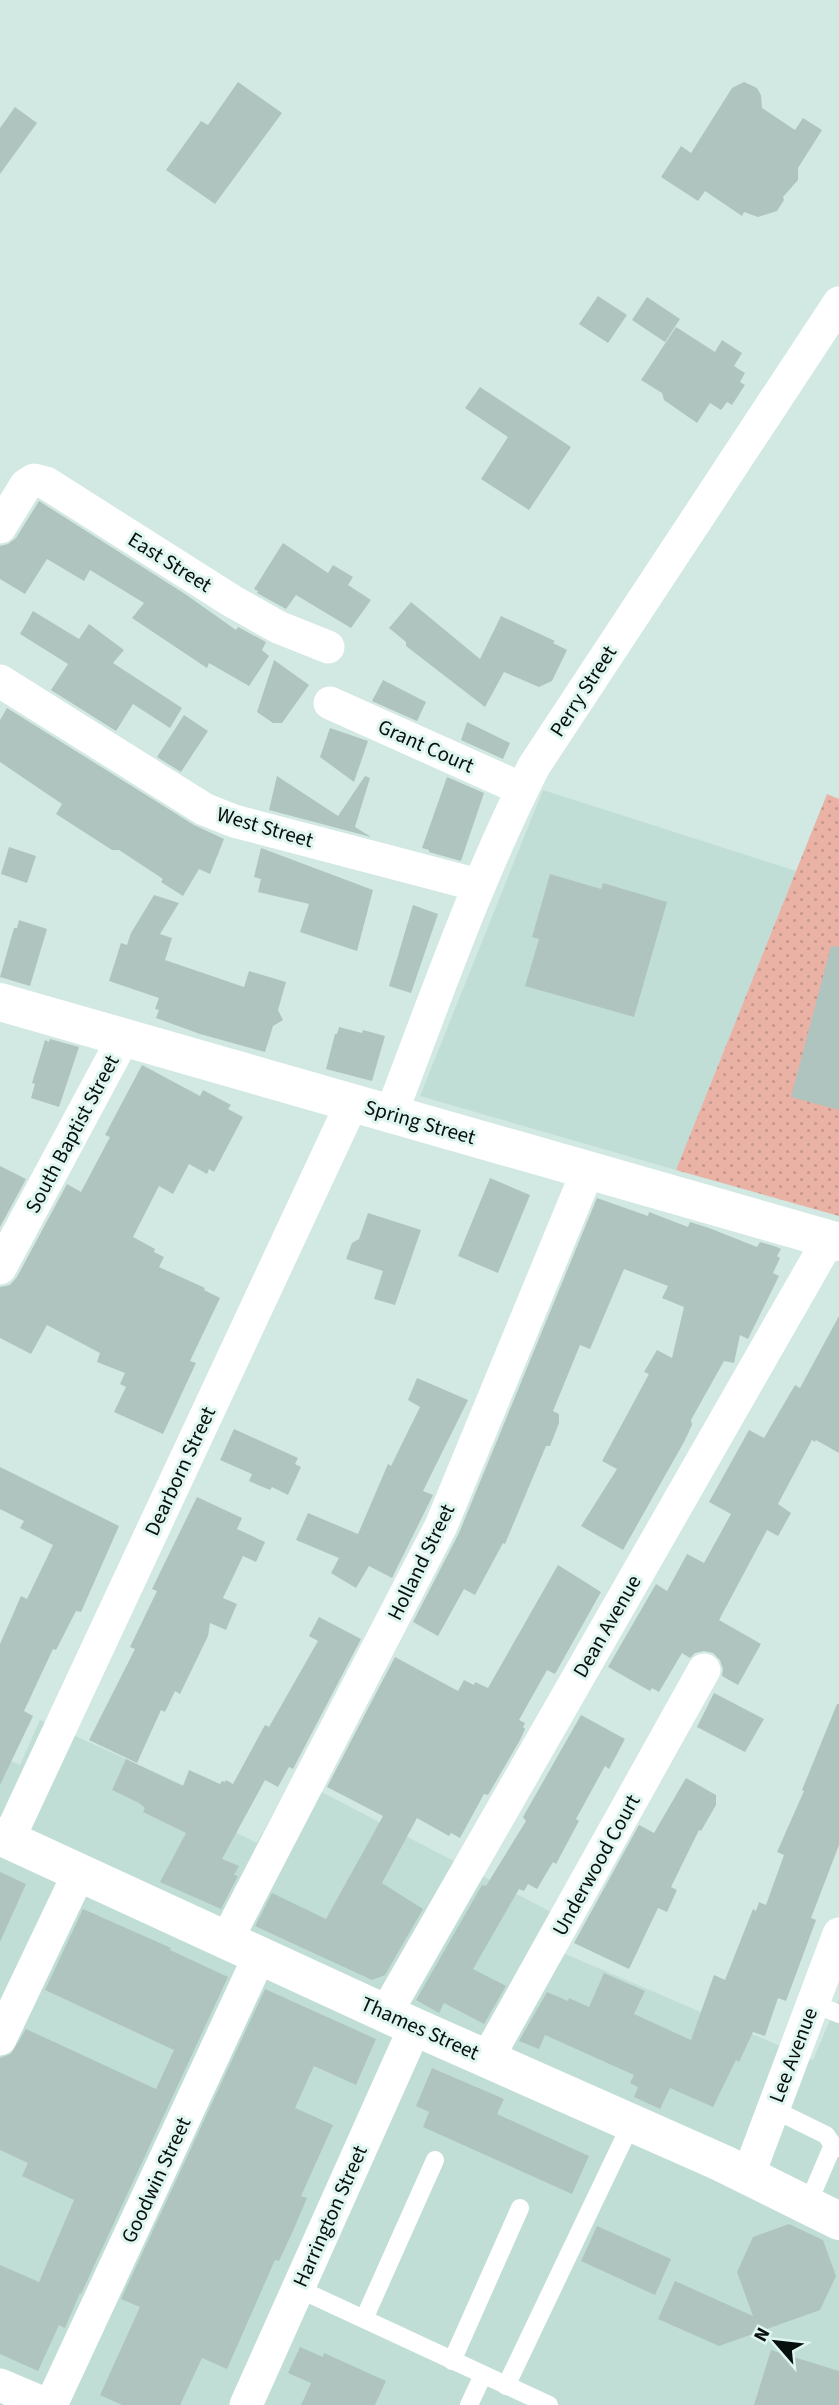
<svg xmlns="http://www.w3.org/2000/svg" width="839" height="2405" font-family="'Source Sans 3',sans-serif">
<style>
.built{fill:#c0ded6}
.green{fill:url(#green-dots)}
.building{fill:#b0c4bf}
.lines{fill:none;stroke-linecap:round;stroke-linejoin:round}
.lane{stroke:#fff;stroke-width:18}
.street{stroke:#fff;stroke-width:33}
.secondary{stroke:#fff;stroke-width:38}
.labels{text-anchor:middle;stroke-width:6;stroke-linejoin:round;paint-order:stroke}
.street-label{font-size:21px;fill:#08100e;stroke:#dff5ef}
</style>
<defs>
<pattern id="green-dots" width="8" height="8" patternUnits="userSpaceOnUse" patternTransform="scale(1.75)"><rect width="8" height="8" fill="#e9b2a5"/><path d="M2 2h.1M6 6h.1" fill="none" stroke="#c6988d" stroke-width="1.8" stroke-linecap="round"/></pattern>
</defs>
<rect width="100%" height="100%" fill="#d2e8e2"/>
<path class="built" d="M543,790L796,871L676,1170L420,1096Z
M40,1720L205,1795L197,1813L257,1843L293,1777L551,1912L556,1950L813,2060L839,1999V2405H0V1756L20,1765Z"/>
<path class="green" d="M827,794L839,799V1216L676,1170Z"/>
<path class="building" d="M238,82L282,113L215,204L166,170L201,121L208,125Z
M744,82L757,88L761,95L762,108L795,130L803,118L822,130L798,168V180L783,197L784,200L777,211L758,217L744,212L742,216L705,191L698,201L661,177L681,146L691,153L732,88Z
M15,107L37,123L0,174V128Z
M598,296L627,315L608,343L579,324Z
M647,297L680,319L665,342L632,320Z
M676,327L715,352L722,340L742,353L734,366L745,373L740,382L745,385L732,405L727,402L721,410L710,403L697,423L664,400L662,393L641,380Z
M480,387L571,447L529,510L481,479L508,437L465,408Z
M39,501L185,594L236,630L238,627L266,642L262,650L269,656L249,686L209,663L207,668L132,618L144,603L90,570L84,581L47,559L25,594L0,579V546L8,544L16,538Z
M283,543L328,573L333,565L353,577L348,585L371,600L351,628L296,595L286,609L257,593L258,591L254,589Z
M411,602L480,659L501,616L555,641L553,643L567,650L552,681L539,687L504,672L485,707L406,646V642L389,628Z
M33,611L79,639L89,624L124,650L113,663L182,708L170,728L133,704L116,731L51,690L68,664L20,634Z
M274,660L309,685L282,723H273L257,712Z
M383,680L426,702L417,721L372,701Z
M7,708L194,825L224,839L210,874L199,869L183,896L161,882L163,879L119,850H112L56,814L62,804L0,762V720Z
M184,715L208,731L181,772L157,757Z
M467,722L510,743L503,759L461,740Z
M330,728L368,741L354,782L320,757Z
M277,776L338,816L365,776L370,778L355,827L371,837L269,810Z
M447,777L484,793L461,861L429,852V850L422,848Z
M9,847L36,856L27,883L1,874Z
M261,848L373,890L357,951L300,932L309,904L258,892L261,879L254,877Z
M550,874L601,889L603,883L667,902L634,1017L525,986L539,939L532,937Z
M154,895L179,903L160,934L172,938L165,960L244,987L249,971L286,982L278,1010L283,1020L273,1026L265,1052L200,1034L156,1018L159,1010L155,1009L159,998L109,981L121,943L127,945L131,933Z
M413,905L438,914L411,993L389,986Z
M19,920L47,929L30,986L0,977L14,928H17Z
M831,946L839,947V1110L791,1097Z
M339,1027L362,1033L363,1030L385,1036L372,1081L326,1069L335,1034H337Z
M50,1039L79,1047L59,1107L31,1098L35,1084L32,1083L45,1040L49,1042Z
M142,1065L200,1096L203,1090L231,1105L228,1109L243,1117L214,1172L209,1169L207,1174L189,1164L173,1194L159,1186L133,1237L155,1249L154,1252L164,1257L159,1267L205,1288L204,1290L220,1298L190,1361L196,1363L163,1434L114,1412L126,1387L120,1384L125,1373L97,1362L100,1353L47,1325L31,1354L0,1338V1287L10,1285L17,1277L67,1184L81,1192L110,1137L105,1135Z
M0,1166L26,1179L0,1227Z
M490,1178L530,1195L498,1273L458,1256Z
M597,1198L648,1216L649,1212L688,1227L690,1222L709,1228L757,1247L760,1242L777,1247L781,1249L777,1256L780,1258L773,1273L779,1276L748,1339L740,1335L734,1363L724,1361L691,1420L692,1425L684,1442L623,1550L581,1526L617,1469L602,1461L649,1374L644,1372L657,1350L672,1358L684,1307L662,1298L668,1286L624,1269L590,1349L580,1345L553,1411L559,1414V1423L550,1446H546L505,1544L503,1543L475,1595L464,1589L438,1636L413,1622L459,1533Z
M368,1213L421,1230L395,1305L374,1299L383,1271L346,1259L352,1243L359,1239Z
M839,1316V1453L816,1440L815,1442L812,1440L778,1504L791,1513L778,1536L767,1530L719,1620L761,1644L738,1685L722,1676L723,1669L720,1660L713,1653L704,1651L695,1653L690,1658L682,1653L659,1692L652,1688L650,1691L608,1667L656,1584L667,1591L687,1554L704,1563L731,1514L709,1502L749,1430L764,1438L795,1385L800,1388Z
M417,1378L468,1400L423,1491L433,1495L392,1578L369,1566L356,1588L331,1573L339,1558L296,1540L308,1513L358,1534L388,1464L391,1466L420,1407L408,1400Z
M234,1429L298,1458L295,1464L301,1467L288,1495L272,1487L270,1490L249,1481L252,1474L220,1460Z
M0,1467L119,1526L81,1612L76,1611L56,1650L53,1649L24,1711L33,1716L0,1785V1644L21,1596L27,1599L53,1545L20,1528L24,1521L0,1509Z
M197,1497L242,1518L237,1529L265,1542L256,1562L243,1556L223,1598L237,1604L226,1630L210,1623L208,1636L180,1694L175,1691L165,1712L161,1710L137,1763L89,1740L135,1649L130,1647L157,1591L152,1589Z
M558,1565L601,1592L555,1674L547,1670L519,1720L525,1723L523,1727L525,1729L520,1740L488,1795L484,1794L460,1838L451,1833L449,1836L417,1818L382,1883L423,1909L385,1975L372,1980L255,1926L272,1893L326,1919L383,1816L327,1787L395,1657L458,1691L464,1680L474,1685L475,1682L488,1688Z
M319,1617L361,1639L293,1769L289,1767L278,1787L265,1780L222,1859L239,1866L234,1875L238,1876L221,1909L160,1882L186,1833L143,1812L145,1808L139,1803L112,1790L126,1759L183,1786L189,1770L220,1784L222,1781L225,1782L226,1780L233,1784L265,1725L269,1727L318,1641L309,1636Z
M714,1693L764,1719L745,1752L697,1727Z
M837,1704H839V1845L811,1918L816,1920L786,2001L778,1998L765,2036L753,2032L739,2062L736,2060L713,2107L670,2088L660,2109L634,2097L638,2087L630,2083L634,2075L545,2035L539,2049L519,2041L547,1992L568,2001L569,1998L589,2007L604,1973L645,1991L634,2014L691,2040L714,1975L725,1980L753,1909L756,1911L759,1902L766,1905L784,1855L777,1852L804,1791L802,1790Z
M581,1715L625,1739L609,1769L605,1766L576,1819L579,1821L556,1864L553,1862L537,1889L528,1884L524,1891L519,1889L473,1969L506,1986L484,2024L444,2003L439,2013L416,2000L482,1885L486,1886L526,1821L523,1817Z
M686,1778L716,1795V1805L701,1831L699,1830L671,1887L677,1890L667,1912L658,1908L629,1969L574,1943L639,1825L654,1833Z
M0,1872L26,1884L0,1942Z
M83,1909L171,1948L170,1950L228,1977L81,2294L80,2293L65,2328L59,2325L38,2371L0,2354V2265L39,2282L74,2200L22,2176L28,2163L0,2150V2058L11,2054L26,2029L156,2089L174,2050L45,1990Z
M265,1989L376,2039L356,2085L314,2066L295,2108L333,2125L301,2196L307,2198L293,2231L279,2261L275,2260L227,2369L202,2358L180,2405H122L100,2395L140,2307L121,2299Z
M432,2068L504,2099L497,2114L589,2156L572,2194L423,2127L429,2112L416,2106Z
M789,2224L823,2240L836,2276L820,2310L719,2346L658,2319L675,2281L753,2316L737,2272L753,2237Z
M597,2226L671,2259L655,2295L581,2261Z
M300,2347L323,2357L324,2353L386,2381L375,2405H301L311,2383L288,2373Z
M771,2350L839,2371V2405H754Z"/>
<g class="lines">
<path class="lane" d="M812,2003L839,2014
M773,2109L826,2135L833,2145
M807,2206L833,2145L839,2148
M297,2288L549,2405
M364,2319L435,2160
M452,2361L520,2208
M506,2386L631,2124
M469,2405L483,2375"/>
<path class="street" d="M0,527L26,485L34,480L46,483L232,601L278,627L328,647
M0,681L204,809L234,821L478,885
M330,703L522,789
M391,1114C436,997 477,878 534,766L839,303
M0,1268L124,1037
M8,1840L352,1103
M226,1941L441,1526L588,1170
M386,2013L829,1239
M0,2039L79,1873
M487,2059L704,1670
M748,2176L839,1934
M0,2385L47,2405
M51,2405L260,1955
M246,2405L415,2027"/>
<path class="secondary" d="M0,1002L839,1242
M0,1836L415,2027L722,2163L839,2221"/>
</g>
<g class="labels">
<g class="street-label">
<text transform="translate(170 562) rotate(32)" y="7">East Street</text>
<text transform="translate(583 691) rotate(-57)" y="7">Perry Street</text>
<text transform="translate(426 746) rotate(24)" y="7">Grant Court</text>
<text transform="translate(265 827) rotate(16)" y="7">West Street</text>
<text transform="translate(420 1122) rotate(16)" y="7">Spring Street</text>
<text transform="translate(72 1134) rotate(-62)" y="7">South Baptist Street</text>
<text transform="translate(180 1471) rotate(-65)" y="7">Dearborn Street</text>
<text transform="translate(421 1562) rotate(-64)" y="7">Holland Street</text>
<text transform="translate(607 1626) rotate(-60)" y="7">Dean Avenue</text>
<text transform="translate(596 1865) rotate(-61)" y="7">Underwood Court</text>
<text transform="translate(420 2028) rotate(24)" y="7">Thames Street</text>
<text transform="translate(793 2055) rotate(-69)" y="7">Lee Avenue</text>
<text transform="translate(156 2180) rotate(-65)" y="7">Goodwin Street</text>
<text transform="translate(330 2216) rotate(-66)" y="7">Harrington Street</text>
</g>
</g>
<g transform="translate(776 2342) rotate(298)" stroke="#dff5ef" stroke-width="5" paint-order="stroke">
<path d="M0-5L12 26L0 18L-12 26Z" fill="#08100e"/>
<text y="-10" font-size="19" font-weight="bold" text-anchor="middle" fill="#08100e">N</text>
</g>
</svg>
